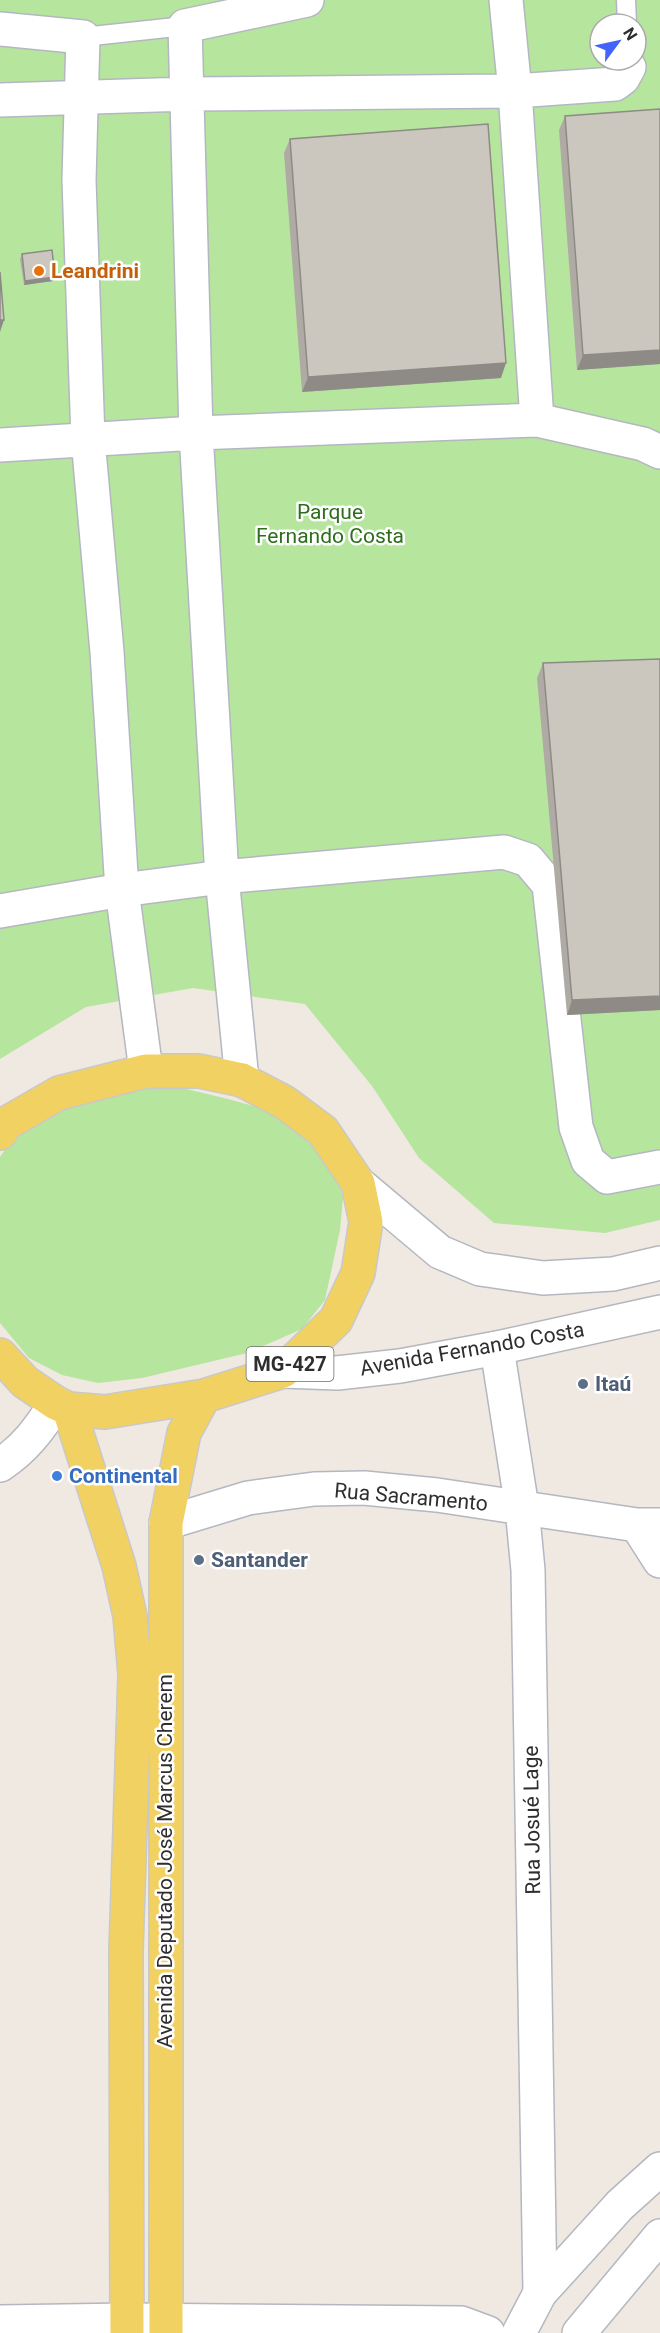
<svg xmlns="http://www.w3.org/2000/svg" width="660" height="2333" font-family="Roboto,sans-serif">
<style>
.green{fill:#b6e59e;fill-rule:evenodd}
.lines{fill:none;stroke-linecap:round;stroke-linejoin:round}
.lane-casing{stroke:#b4b7c1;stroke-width:21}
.street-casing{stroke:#b4b7c1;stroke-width:36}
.secondary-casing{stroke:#b4b7c1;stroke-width:36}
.primary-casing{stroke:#c9c9c9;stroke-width:36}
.lane{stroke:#fff;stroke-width:18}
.street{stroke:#fff;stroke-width:33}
.secondary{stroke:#fff;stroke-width:33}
.primary{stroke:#f2d163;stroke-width:33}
.wall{fill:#afaba4}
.shaded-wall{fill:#8e8b86}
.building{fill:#cbc7bf;stroke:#8e8b86;stroke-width:1.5}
.food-dot{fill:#e8710a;stroke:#fff;stroke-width:2}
.service-dot{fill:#5c6f8a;stroke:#fff;stroke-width:2}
.shop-dot{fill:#3f7fe0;stroke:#fff;stroke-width:2}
.labels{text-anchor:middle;stroke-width:5;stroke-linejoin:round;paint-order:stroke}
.shield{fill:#fff;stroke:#6d6d6d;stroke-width:1.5}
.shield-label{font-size:20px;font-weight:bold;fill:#2e2e2e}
.food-label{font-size:21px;font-weight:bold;fill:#c56008;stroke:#fff;text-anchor:start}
.park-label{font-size:21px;fill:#2c6e1b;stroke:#fff}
.street-label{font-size:21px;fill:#2e2e2e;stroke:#fff}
.service-label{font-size:21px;font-weight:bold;fill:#4e5e75;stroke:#fff;text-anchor:start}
.shop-label{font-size:21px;font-weight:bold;fill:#366cbe;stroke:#fff;text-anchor:start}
</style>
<rect width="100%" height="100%" fill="#efe9e1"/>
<path class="green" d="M0,0H660V1220L605,1233L494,1223L419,1158L372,1086L305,1004L193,988L86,1007L0,1059ZM600,24H636V60H600Z
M174,1086L228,1099L279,1113L331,1159L343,1197L340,1230L325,1300L302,1329L247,1353L142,1378L98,1383L62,1375L29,1358L0,1323V1157L6,1148L40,1119L114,1087Z"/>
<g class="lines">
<g class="lane-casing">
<path id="lane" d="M626,0L627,24
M83,37L185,26"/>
</g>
<g class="street-casing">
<path id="street" d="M506,0L515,91L537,420
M0,29L83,37L79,180L88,439L107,652L122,890L146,1071
M0,100L188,94L515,91L615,84L623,78L629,67
M0,445L196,433L537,420L643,444L660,452
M0,911L122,890L222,877L504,852L528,860L549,885L576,1127L588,1161L607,1177L660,1167
M242,1080L222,877L196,433L185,26L307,0
M497,1348L522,1508L528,1570L540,2293
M166,1523L248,1498L314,1489L364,1488L437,1495L637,1525H660
M637,1525L660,1561
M0,2322L127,2320L461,2323L488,2333"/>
</g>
<g class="secondary-casing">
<path id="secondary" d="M358,1183L440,1252L480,1269L543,1278L613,1274L660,1263
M283,1371L337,1373L400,1366L497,1348L660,1312
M0,1465C25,1449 40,1428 56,1403
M519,2333L540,2293L620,2205L660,2169
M579,2333L660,2236"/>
</g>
<g class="primary-casing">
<path id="primary" d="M0,1133L7,1123L59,1093L146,1071H199L242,1080L284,1102L323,1131L358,1183L366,1222L358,1273L336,1320L283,1371L204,1396L105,1412L69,1409L56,1403L25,1382L0,1355
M69,1409L119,1566L130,1616L135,1674L126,1951L127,2333
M166,2333V1523L184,1433L204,1396"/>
</g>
<use href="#lane" class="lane"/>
<use href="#street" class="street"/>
<use href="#secondary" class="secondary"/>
<use href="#primary" class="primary"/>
</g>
<path class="wall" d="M660,109V364L577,370L559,130L565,116Z
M290,139L501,378L302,392L284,153Z
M22,254L55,277L53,281L24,285L20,259Z
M660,659V1010L567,1015L537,678L543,663Z"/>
<path class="shaded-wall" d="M55,277L53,281L24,285L25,281Z
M0,320H4L0,332Z
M660,350V364L577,370L583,355Z
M506,363L501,378L302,392L308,377Z
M660,996V1010L567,1015L572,1000Z"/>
<path class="building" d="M660,109V350L583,355L565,116Z
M488,124L506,363L308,377L290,139Z
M52,250L55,277L25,281L22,254Z
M0,272L4,320H0Z
M660,659V996L572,1000L543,663Z"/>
<circle class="food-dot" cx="39" cy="271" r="6"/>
<g class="service-dot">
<circle cx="583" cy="1384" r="6"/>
<circle cx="199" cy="1560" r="6"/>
</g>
<circle class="shop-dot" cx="57" cy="1476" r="6"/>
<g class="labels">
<rect class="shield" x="246.5" y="1347" width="87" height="34" rx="4.5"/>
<g class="shield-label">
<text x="290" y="1371">MG-427</text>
</g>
<g class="food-label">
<text x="51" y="278">Leandrini</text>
</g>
<g class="park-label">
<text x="330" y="519">Parque<tspan x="330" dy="24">Fernando Costa</tspan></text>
</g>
<g class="street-label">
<text transform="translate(472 1349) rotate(-10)" y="7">Avenida Fernando Costa</text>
<text transform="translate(411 1497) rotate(5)" y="7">Rua Sacramento</text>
<text transform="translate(532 1820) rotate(-91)" y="7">Rua Josué Lage</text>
<text transform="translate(165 1861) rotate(-90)" y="7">Avenida Deputado José Marcus Cherem</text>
</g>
<g class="service-label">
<text x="595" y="1391">Itaú</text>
<text x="211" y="1567">Santander</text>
</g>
<g class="shop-label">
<text x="69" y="1483">Continental</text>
</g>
</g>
<g transform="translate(618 42) rotate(57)"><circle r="28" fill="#ffffff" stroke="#ababab" stroke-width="1.5"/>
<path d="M0-4.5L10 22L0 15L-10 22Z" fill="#4264fb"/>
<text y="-9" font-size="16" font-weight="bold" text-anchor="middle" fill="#2e2e2e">N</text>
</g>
</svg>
